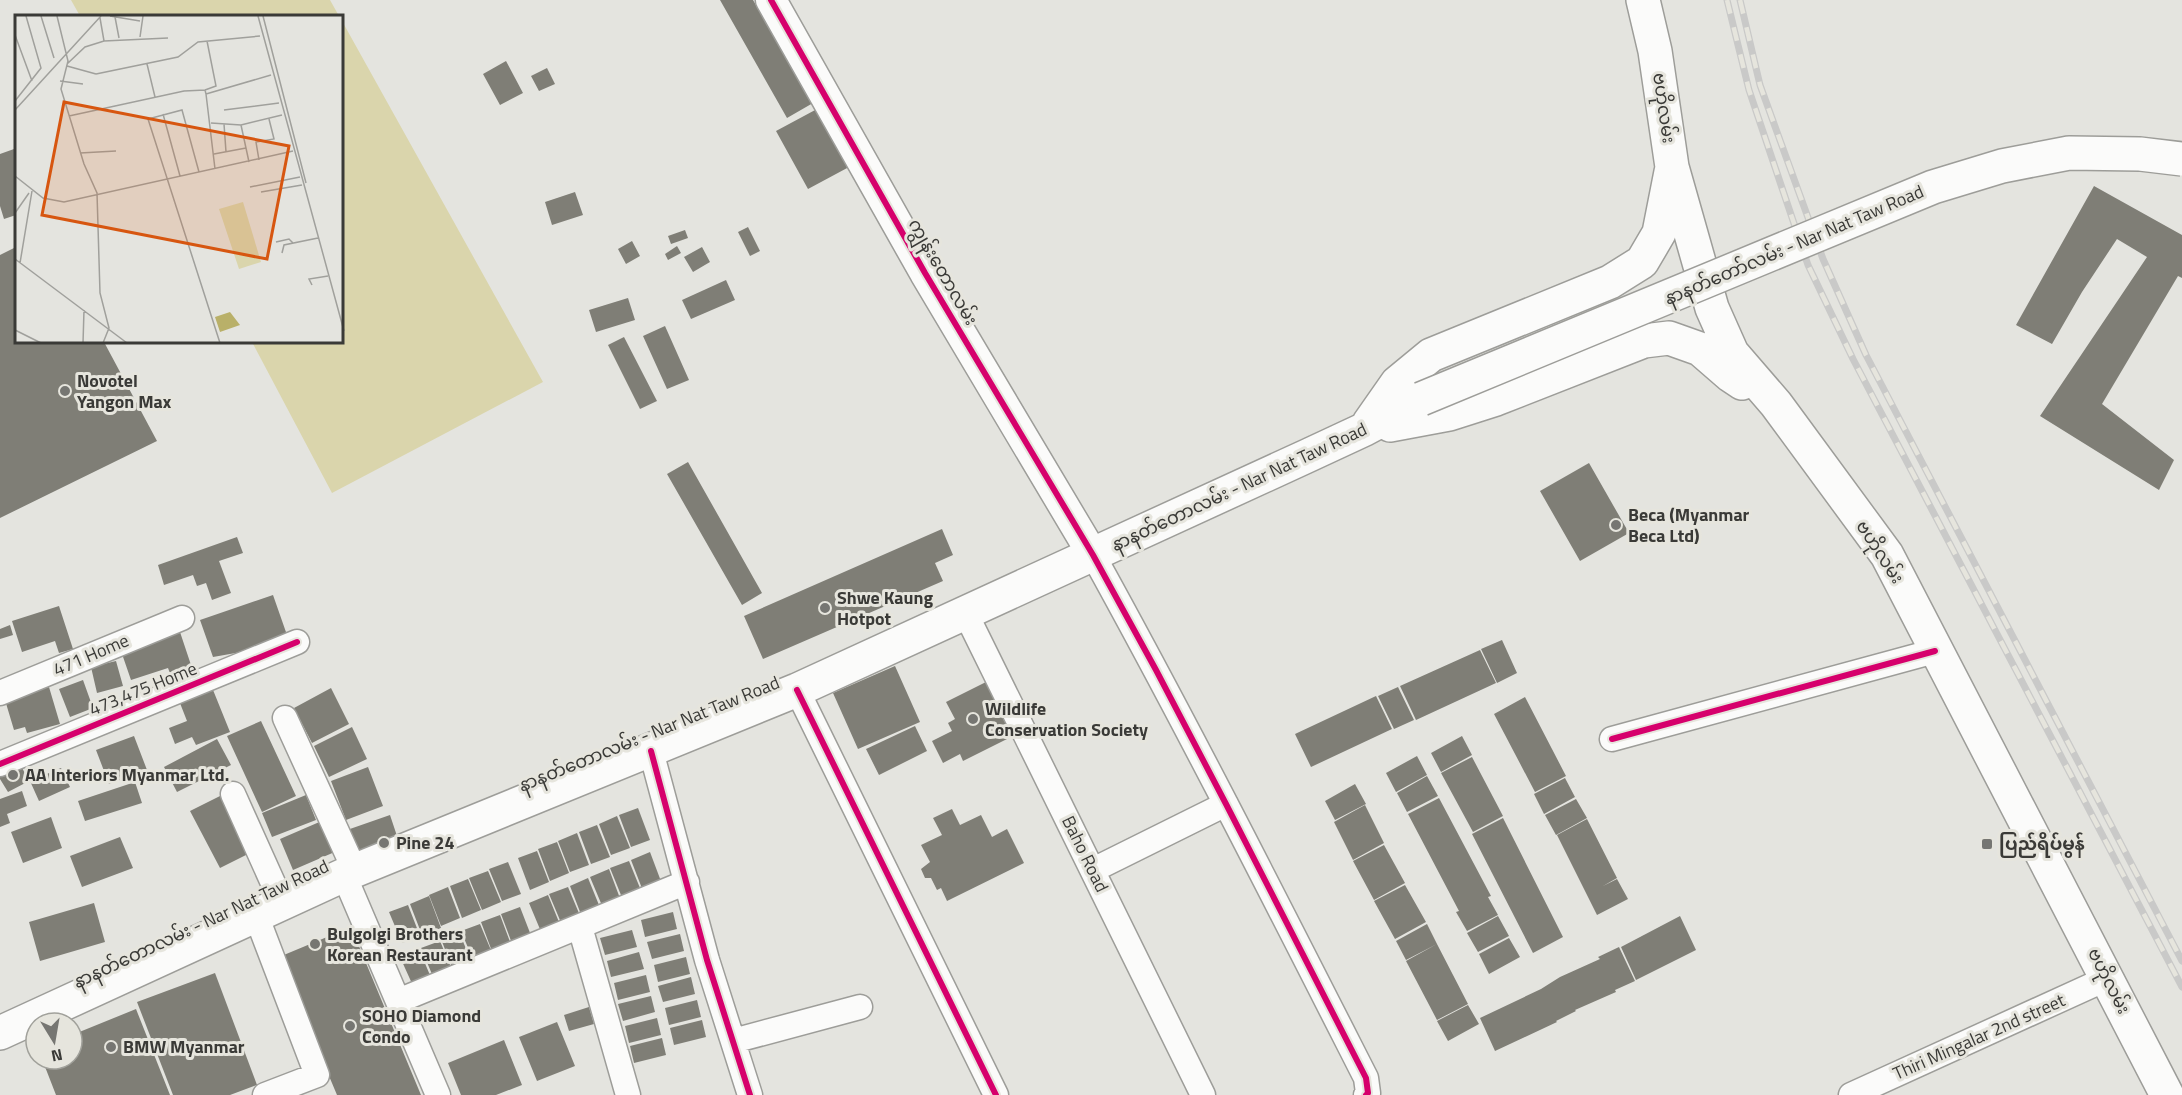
<svg xmlns="http://www.w3.org/2000/svg" width="2182" height="1095" font-family="'Titillium Web','Noto Sans Myanmar',sans-serif">
<style>
.green{fill:#dad5ac}
.building{fill:#7f7e76}
.lines{fill:none;stroke-linecap:round;stroke-linejoin:round}
.minor-casing{stroke:#9d9d99;stroke-width:27}
.tertiary-casing{stroke:#9d9d99;stroke-width:33}
.secondary-casing{stroke:#9d9d99;stroke-width:36}
.minor{stroke:#fbfbfa;stroke-width:24}
.tertiary{stroke:#fbfbfa;stroke-width:30}
.secondary{stroke:#fbfbfa;stroke-width:33}
.rail-casing{stroke:#c9c9c8;stroke-width:7}
.rail{stroke:#e6e5dd;stroke-width:4.5;stroke-dasharray:14;stroke-linecap:butt}
.secondary-bridge-casing{stroke:#9d9d99;stroke-width:36;stroke-linecap:butt}
.secondary-bridge{stroke:#fbfbfa;stroke-width:33}
.cycleway-casing{stroke:#e6e5dd;stroke-width:10}
.cycleway{stroke:#d6006c;stroke-width:6}
.poi-dot{fill:#767672;stroke:#e6e5dd;stroke-width:2}
.labels{text-anchor:middle;stroke-width:6;stroke-linejoin:round;paint-order:stroke}
.street-label{font-size:18px;fill:#3a3a37;stroke:#e6e5dd}
.poi-label{font-size:18px;font-weight:bold;fill:#3a3a37;stroke:#e6e5dd;text-anchor:start}
.inset-road{fill:none;stroke:#a0a09c;stroke-width:1.5}
.view{fill:#d75610;fill-opacity:0.15;stroke:#d75610;stroke-width:3}
.inset-edge{fill:none;stroke:#3a3a37;stroke-width:3}
</style>
<rect width="100%" height="100%" fill="#e4e4df"/>
<path class="green" d="M71,0H330L339,16H80Z
M342,21L543,382L332,493L252,342H342Z"/>
<path class="building" d="M720,0H753L813,103L787,118Z
M506,61L523,93L500,105L483,74Z
M547,68L555,84L539,91L531,76Z
M817,109L849,167L808,189L776,131Z
M14,149L16,157V215L4,219L0,206V154Z
M2094,186L2182,235V278L2178,276L2102,404L2174,460L2159,490L2040,416L2147,257L2117,239L2082,292L2052,344L2016,325Z
M575,192L583,215L552,225L545,202Z
M748,227L760,251L750,256L738,232Z
M685,230L688,238L671,244L668,236Z
M632,241L640,256L626,264L618,249Z
M677,246L681,253L668,260L665,254Z
M16,247V342H104L157,441L0,518V255Z
M702,247L710,262L693,272L684,257Z
M726,280L735,300L691,319L682,300Z
M628,298L635,320L596,332L589,310Z
M665,326L689,380L667,389L643,336Z
M624,337L657,401L640,409L608,345Z
M688,462L762,593L742,605L667,474Z
M1589,463L1629,533L1580,561L1540,491Z
M942,529L953,555L935,563L943,581L763,659L744,616Z
M237,537L243,553L219,561L231,593L212,600L206,583L197,586L193,575L164,585L158,565Z
M273,595L287,635L247,651L213,657L200,620Z
M59,606L73,649L59,653L55,641L22,652L12,621Z
M10,625L13,635L0,639V629Z
M180,632L195,677L174,684L168,668L131,680L121,651Z
M1502,640L1517,673L1497,683L1481,649Z
M1480,650L1496,683L1416,720L1400,686Z
M116,661L123,686L97,693L91,667Z
M895,666L920,722L858,749L833,693Z
M83,680L93,708L70,717L59,689Z
M986,682L1013,736L963,761L960,754L943,763L932,741L952,731L948,723L955,719L946,702Z
M211,685L230,732L196,745L192,737L175,744L169,728L187,721L178,698Z
M49,687L60,724L27,733L25,727L14,730L5,700Z
M1398,687L1414,720L1394,729L1378,696Z
M331,688L349,724L312,743L294,708Z
M1376,696L1392,729L1311,767L1295,734Z
M1525,697L1566,776L1535,792L1494,714Z
M261,721L296,796L262,812L227,736Z
M915,726L927,751L879,775L866,749Z
M352,727L367,759L329,777L314,746Z
M134,736L147,770L109,784L96,750Z
M1462,736L1472,755L1441,772L1431,753Z
M217,739L231,765L177,792L164,767Z
M1417,756L1427,775L1396,792L1386,773Z
M1472,757L1503,816L1473,832L1441,773Z
M19,762L29,781L8,792L0,779V772Z
M368,767L383,806L346,820L331,781Z
M61,768L70,787L39,801L30,781Z
M1427,776L1438,796L1407,812L1397,793Z
M1565,778L1575,797L1544,814L1534,794Z
M135,782L142,803L85,821L78,801Z
M1355,784L1366,804L1335,820L1325,801Z
M22,791L27,806L7,814L10,823L0,827V799Z
M306,795L316,820L272,837L262,813Z
M220,796L250,853L220,868L190,811Z
M1439,798L1491,896L1488,897L1498,915L1467,931L1456,912L1459,911L1408,814Z
M1576,799L1587,818L1556,835L1545,815Z
M1365,805L1384,843L1353,860L1334,822Z
M638,808L650,840L631,847L619,815Z
M952,809L960,825L981,815L992,837L1007,829L1024,863L947,901L941,888L937,890L931,878H925L921,869L930,862L921,845L942,835L933,818Z
M390,815L399,842L357,856L347,830Z
M617,816L630,848L611,855L599,824Z
M51,817L62,848L23,863L11,832Z
M1503,818L1563,937L1533,953L1472,834Z
M1587,819L1617,878L1603,886L1617,879L1628,899L1597,915L1557,835Z
M324,820L337,851L293,870L280,839Z
M597,825L610,857L591,864L579,832Z
M577,833L589,865L570,872L558,841Z
M120,837L133,868L82,887L70,856Z
M557,842L569,873L550,881L538,849Z
M1384,845L1405,883L1374,900L1353,861Z
M537,851L549,882L530,890L518,858Z
M650,852L662,884L643,891L631,860Z
M629,861L642,893L623,900L610,868Z
M508,862L521,894L502,901L489,869Z
M609,869L621,901L603,908L590,877Z
M488,871L501,902L482,910L469,878Z
M588,878L601,910L582,917L570,886Z
M468,879L481,910L462,918L450,886Z
M1405,885L1426,922L1395,939L1374,901Z
M448,887L460,918L441,926L429,895Z
M568,887L581,918L562,925L549,894Z
M548,895L561,927L542,934L529,903Z
M429,896L441,928L422,935L410,904Z
M94,903L105,942L40,961L29,922Z
M408,905L420,936L402,943L389,912Z
M520,907L532,938L513,946L501,914Z
M673,912L677,929L645,937L641,920Z
M500,915L512,947L493,954L481,922Z
M1498,916L1509,936L1478,952L1467,933Z
M1680,916L1696,950L1636,980L1621,947Z
M480,924L493,955L474,962L461,931Z
M1427,924L1437,944L1406,960L1396,941Z
M351,927L421,1095H337L279,957Z
M632,930L637,947L605,955L600,938Z
M459,932L472,963L453,970L441,939Z
M680,934L684,951L652,959L647,942Z
M1509,938L1520,957L1489,974L1479,954Z
M440,941L453,972L434,979L421,948Z
M1437,944L1468,1004L1437,1020L1406,961Z
M1619,947L1635,981L1615,990L1616,992L1575,1010L1576,1011L1556,1021L1557,1022L1495,1051L1480,1018L1541,989L1560,977L1600,959L1598,957Z
M419,949L432,980L414,988L400,957Z
M639,952L644,969L611,977L607,961Z
M686,957L690,974L658,982L654,965Z
M215,973L257,1085L230,1095H173L137,1002Z
M646,975L650,992L618,1000L614,983Z
M691,977L695,994L663,1002L658,986Z
M651,996L655,1012L623,1021L618,1004Z
M697,1000L701,1017L669,1025L665,1008Z
M1468,1005L1479,1024L1448,1041L1437,1021Z
M589,1007L594,1024L569,1031L564,1015Z
M136,1009L170,1095H56L42,1059H72V1035Z
M657,1018L661,1035L629,1043L625,1026Z
M702,1020L706,1037L674,1045L670,1028Z
M557,1022L575,1066L537,1081L519,1037Z
M662,1038L666,1055L634,1063L630,1046Z
M504,1040L522,1085L496,1095H461L448,1063Z"/>
<g class="lines">
<g class="minor-casing">
<path id="minor" d="M1093,555C1188,727 1277,903 1366,1078L1368,1093L1366,1095
M966,614L1203,1095
M797,690L996,1095
M0,693L182,618
M285,718L355,871
M1612,739L1935,651
M651,751L707,960L750,1095
M0,764L297,642
M233,794L282,903
M1093,870L1226,804
M344,875L438,1095
M256,915L317,1075L265,1095
M580,927L628,1095
M398,1001L687,882
M733,1041L860,1007
M1851,1095L2108,978"/>
</g>
<g class="tertiary-casing">
<path id="tertiary" d="M771,0L925,273L1093,555"/>
</g>
<g class="secondary-casing">
<path id="secondary" d="M1643,0L1655,51L1672,167L1712,308L1732,353L1776,404L1887,555L2167,1095
M1369,423L1397,383L1431,355L1610,282L1642,262L1659,233L1671,172
M1390,425L1449,414L1496,399L1644,341L1669,338L1700,349L1730,375L1742,383
M0,1033L344,875L797,690L1307,456L1365,429L1421,399"/>
</g>
<use href="#minor" class="minor"/>
<use href="#tertiary" class="tertiary"/>
<use href="#secondary" class="secondary"/>
<g class="rail-casing">
<path id="rail" d="M1727,0L1749,90L1808,265L1853,359L2182,987
M1740,0L1760,85L1823,259L1866,355L2182,961"/>
</g>
<use href="#rail" class="rail"/>
<g class="secondary-bridge-casing">
<path id="secondary-bridge" d="M1421,399L1933,187L2002,166L2069,153L2140,154L2182,159"/>
</g>
<use href="#secondary-bridge" class="secondary-bridge"/>
<g class="cycleway-casing">
<path id="cycleway" d="M771,0L925,273L1093,555L1156,670L1226,804L1366,1078L1368,1093L1366,1095
M797,690L996,1095
M1612,739L1935,651
M651,751L707,960L750,1095
M0,764L297,642"/>
</g>
<use href="#cycleway" class="cycleway"/>
</g>
<g class="poi-dot">
<circle cx="65" cy="391" r="6"/>
<circle cx="1616" cy="525" r="6"/>
<circle cx="825" cy="608" r="6"/>
<circle cx="973" cy="719" r="6"/>
<circle cx="13" cy="775" r="6"/>
<circle cx="384" cy="843" r="6"/>
<rect x="1981" y="838" width="12" height="12" rx="3"/>
<circle cx="315" cy="944" r="6"/>
<circle cx="350" cy="1026" r="6"/>
<circle cx="111" cy="1047" r="6"/>
</g>
<g class="labels">
<g class="street-label">
<text transform="translate(1664 108) rotate(82)" y="6">ဗဟိုလမ်း</text>
<text transform="translate(1794 245) rotate(-23)" y="6">နာနတ်တော်လမ်း - Nar Nat Taw Road</text>
<text transform="translate(943 272) rotate(60)" y="6">ကျွန်းတောလမ်း</text>
<text transform="translate(1239 487) rotate(-25)" y="6">နာနတ်တောလမ်း - Nar Nat Taw Road</text>
<text transform="translate(1880 552) rotate(57)" y="6">ဗဟိုလမ်း</text>
<text transform="translate(91 655) rotate(-23)" y="6">471 Home</text>
<text transform="translate(143 689) rotate(-22)" y="6">473,475 Home</text>
<text transform="translate(649 734) rotate(-22)" y="6">နာနတ်တောလမ်း - Nar Nat Taw Road</text>
<text transform="translate(1085 854) rotate(64)" y="6">Baho Road</text>
<text transform="translate(201 924) rotate(-25)" y="6">နာနတ်တောလမ်း - Nar Nat Taw Road</text>
<text transform="translate(2109 981) rotate(63)" y="6">ဗဟိုလမ်း</text>
<text transform="translate(1979 1037) rotate(-24)" y="6">Thiri Mingalar 2nd street</text>
</g>
<g class="poi-label">
<text x="77" y="387">Novotel<tspan x="77" dy="21">Yangon Max</tspan></text>
<text x="1628" y="521">Beca (Myanmar<tspan x="1628" dy="21">Beca Ltd)</tspan></text>
<text x="837" y="604">Shwe Kaung<tspan x="837" dy="21">Hotpot</tspan></text>
<text x="985" y="715">Wildlife<tspan x="985" dy="21">Conservation Society</tspan></text>
<text x="25" y="781">AA Interiors Myanmar Ltd.</text>
<text x="396" y="849">Pine 24</text>
<text x="1999" y="850">ပြည်ရိပ်မွန်</text>
<text x="327" y="940">Bulgolgi Brothers<tspan x="327" dy="21">Korean Restaurant</tspan></text>
<text x="362" y="1022">SOHO Diamond<tspan x="362" dy="21">Condo</tspan></text>
<text x="123" y="1053">BMW Myanmar</text>
</g>
</g>
<g transform="translate(15 15)">
<rect width="328" height="328" fill="#e4e4df"/>
<path d="M228,187L246,247L224,254L204,194Z" fill="#dad5ac"/>
<path d="M215,297L225,310L205,317L200,302Z" fill="#b9b069"/>
<path class="inset-road" d="M26,1L39,43M42,1L53,46L46,74L69,149L82,178L85,278L94,313L88,328M95,1L125,6M243,1L329,316M248,1L291,168M100,2L104,23M85,3L89,26M0,20L17,66M125,22L128,1M52,49L70,32L89,26L153,23M132,49L140,82M52,51L81,59M81,59L163,42L183,27L245,21M45,66L68,69M190,75L201,71L192,26M191,79L200,154M191,79L256,60M0,86L26,53L11,1M0,95L86,1M209,95L264,88M148,99L165,161M54,101L169,76L190,75L191,79M196,108L226,110L267,100M209,109L211,137M226,110L234,147M65,138L101,136M199,139L231,133M244,145L241,127L259,124L254,104M184,157L167,95L133,104L205,328M0,161L28,183L49,187L278,136M235,172L285,162M246,177L287,170M0,198L14,178M261,227L274,224L278,228M267,238L269,230L303,223M0,244L112,328M5,248L17,176M297,270L294,264L313,261M0,315L26,328M68,328L69,295"/>
<path class="view" d="M49,87L274,131L252,244L27,200Z"/>
<rect width="328" height="328" class="inset-edge"/>
</g>
<g transform="translate(54 1041) rotate(169)"><circle r="28" fill="#e6e5dd" stroke="#a1a19b" stroke-width="1.5"/>
<path d="M0-4.5L10 22L0 15L-10 22Z" fill="#767672"/>
<text y="-9" font-size="16" font-weight="bold" text-anchor="middle" fill="#3a3a37">N</text>
</g>
</svg>
